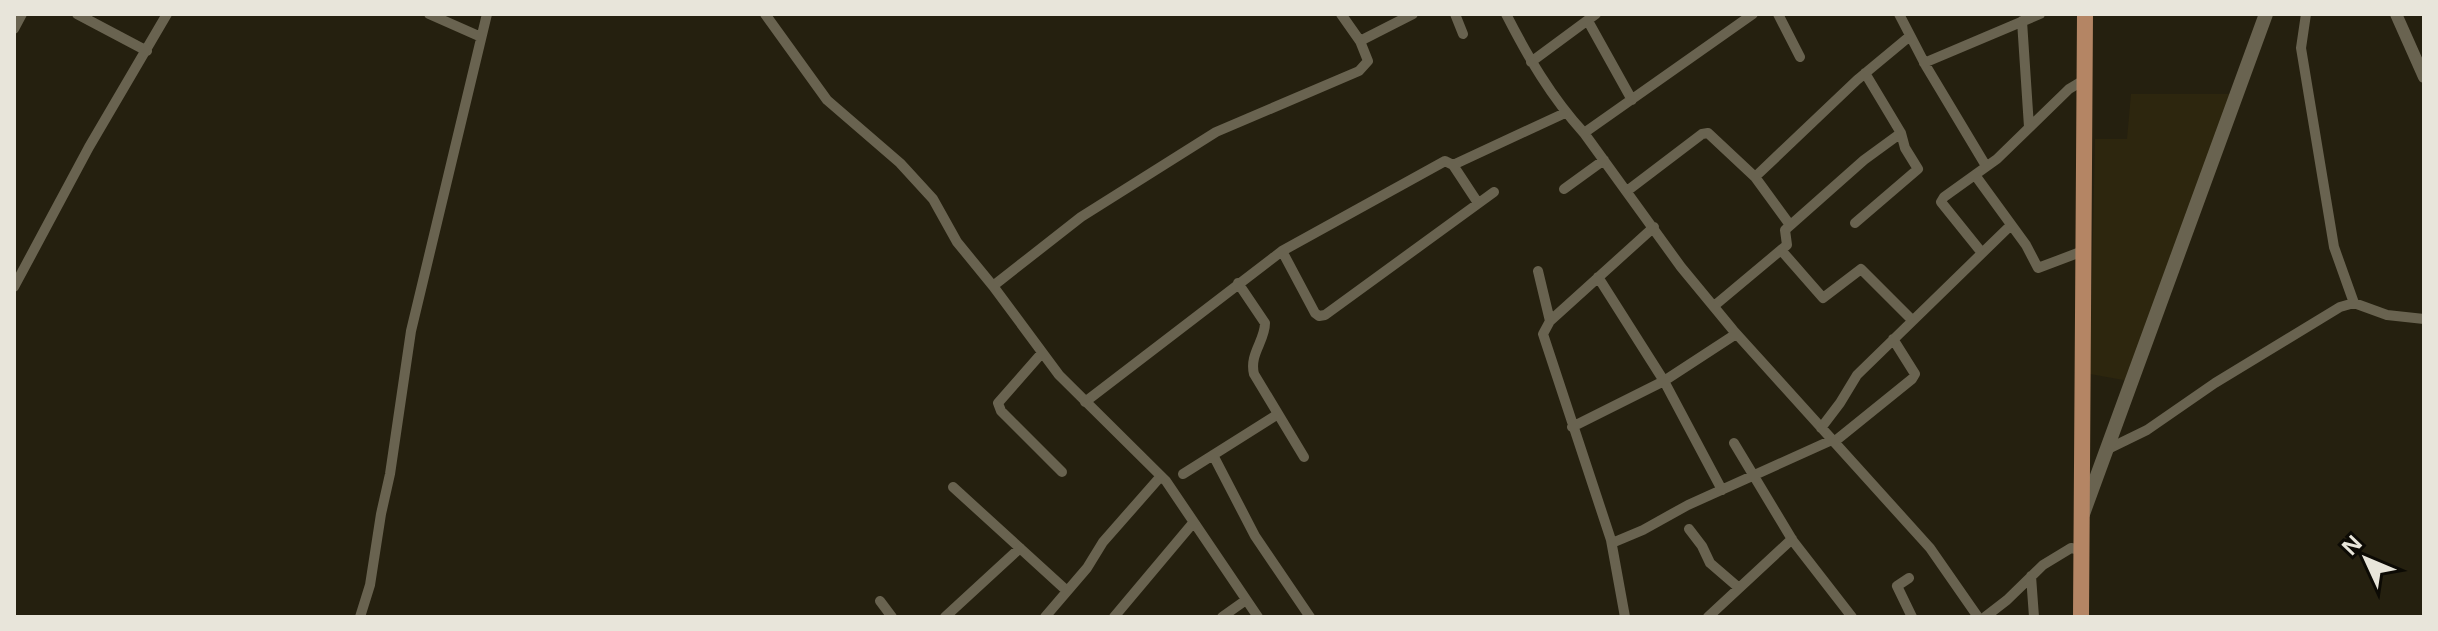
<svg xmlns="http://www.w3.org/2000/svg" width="2438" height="631" font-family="'Noto Sans',sans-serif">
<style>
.built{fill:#2d260e}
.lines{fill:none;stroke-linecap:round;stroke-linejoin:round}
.minor{stroke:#696350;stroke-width:10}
.tertiary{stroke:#696350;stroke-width:12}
.secondary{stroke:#696350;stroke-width:14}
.primary{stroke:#b48564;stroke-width:16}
</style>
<rect width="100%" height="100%" fill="#25200f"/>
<path class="built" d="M2131,94H2231L2129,381L2090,374L2095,139H2127Z"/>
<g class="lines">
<path class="minor" d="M77,14L147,51
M429,14L481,37
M765,14L827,100L900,163L933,199L957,242L993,286L1059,375L1166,481L1258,617
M1341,14L1360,41
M1455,14L1463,34
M1506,14C1528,57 1551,97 1584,133L1681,267L1733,330L1930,548L1978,617
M1778,14L1800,57
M1899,14L1926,66L1986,166
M2306,14L2301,48L2334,247L2354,303
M1588,21L1632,100
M2022,21L2029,127
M14,29L22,14
M1531,62L1596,14
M1924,63L2040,14
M1584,133L1753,14
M1453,165L1478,203
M1975,175L2026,245L2038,268L2083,251
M1755,177L1857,80L1910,36
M1564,189L1604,160
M1627,191L1702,134L1708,133L1755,177L1790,225
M1855,223L1918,169L1905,148L1901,133L1865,73
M1781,250L1823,298L1861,269L1912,320
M1282,251L1315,313L1319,316L1325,315L1494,192
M1982,253L1941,202L1944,197L1997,159L2069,89L2084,80
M1538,271L1550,321
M1598,277L1664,381L1722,490
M1238,283L1265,323C1265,341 1249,354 1254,374L1304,457
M993,286L1081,217L1216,132L1359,71L1368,61L1360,41L1413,14
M14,287L89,147L167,14
M1714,306L1787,245L1785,230L1864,160L1901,133
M1041,354L998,403L1001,411L1062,472
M1085,402L1282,251L1445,161L1453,165L1565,113
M1572,427L1664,381L1736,334
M1821,428L1840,403L1857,375L2011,225
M1834,442L1912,379L1915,374L1893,339
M1734,443L1793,541L1852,617
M2108,449L2147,430L2215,383L2340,307L2354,303L2387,315L2424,319
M1213,455L1255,536L1310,617
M1183,474L1278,414
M953,487L1067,591
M1689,529L1702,546L1710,563L1739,588
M1612,543L1643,530L1688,505L1832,440
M2031,576L2034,617
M1909,578L1897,586L1912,617
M880,601L892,617
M360,617L370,585L381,514L390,474L411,331L487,14
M945,617L1020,548
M1045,617L1087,568L1103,542L1161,476
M1114,617L1193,523
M1222,617L1246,600
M1625,617L1611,540L1543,334L1550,321L1654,227
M1708,617L1792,539
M1985,617L2007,600L2043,565L2071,548L2081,550"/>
<path class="tertiary" d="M2396,14L2424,77"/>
<path class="secondary" d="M2083,514L2266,14"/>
<path class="primary" d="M2081,617L2085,14"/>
</g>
<rect width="2438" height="631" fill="none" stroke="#e8e5da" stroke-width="32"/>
<g transform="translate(2366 559) rotate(314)" stroke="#0c0a04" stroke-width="6" paint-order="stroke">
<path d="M0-6L14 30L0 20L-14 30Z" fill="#e8e5da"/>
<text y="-12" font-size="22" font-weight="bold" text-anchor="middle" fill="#e8e5da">N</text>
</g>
</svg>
